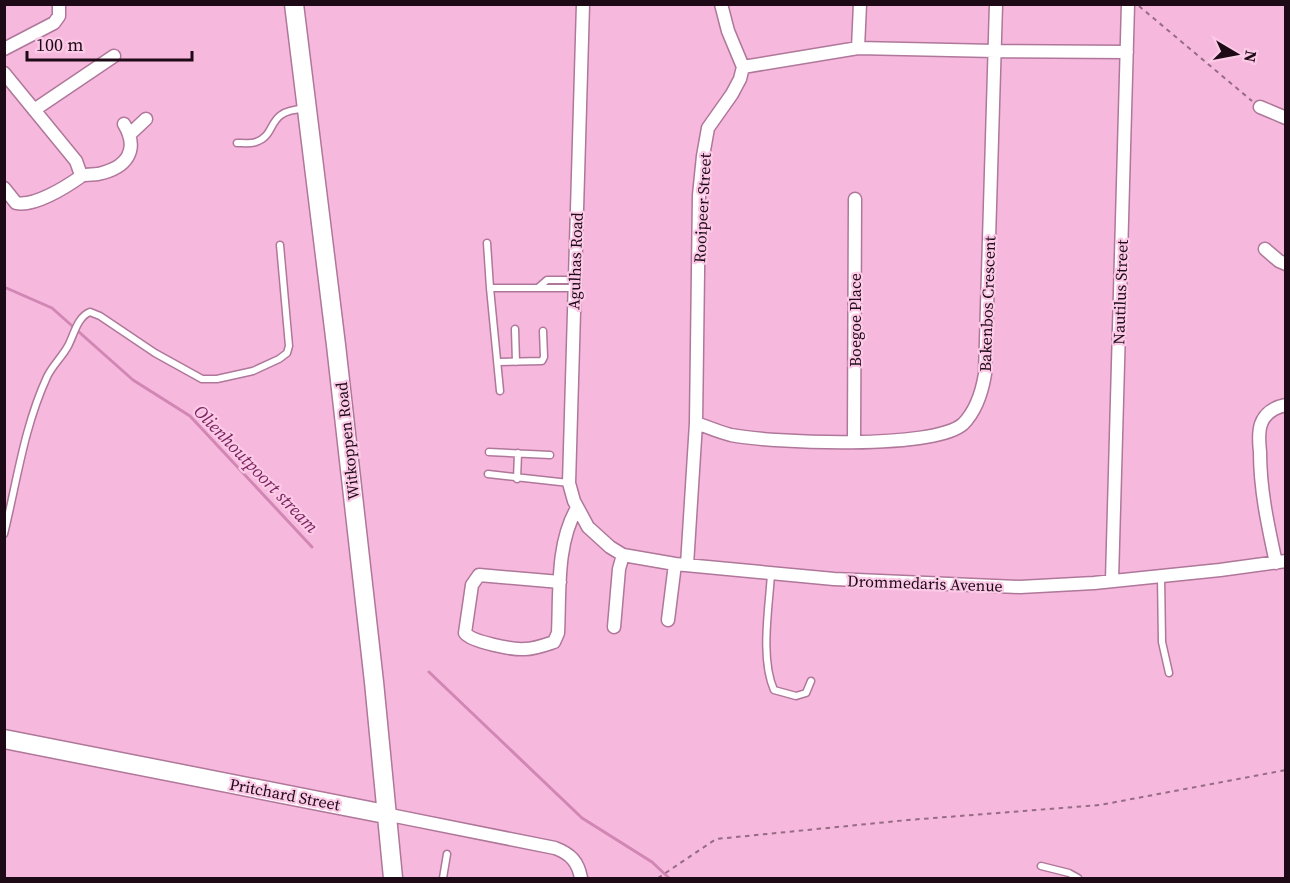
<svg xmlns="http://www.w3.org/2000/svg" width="1290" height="883" font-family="'Source Serif 4',serif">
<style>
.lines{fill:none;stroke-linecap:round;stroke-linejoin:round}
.stream{stroke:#d186b4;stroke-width:3}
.lane-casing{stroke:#af7799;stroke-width:9}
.street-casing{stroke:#af7799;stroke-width:15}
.secondary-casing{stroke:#af7799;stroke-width:21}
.path{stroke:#966b85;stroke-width:2;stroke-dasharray:4.5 4.5;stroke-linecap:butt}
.lane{stroke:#fff;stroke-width:6}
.street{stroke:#fff;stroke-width:12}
.secondary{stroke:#fff;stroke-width:18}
.labels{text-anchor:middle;stroke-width:4.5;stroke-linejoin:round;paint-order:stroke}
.street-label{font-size:16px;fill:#1e0a17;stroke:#fccae7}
.water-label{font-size:18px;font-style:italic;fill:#7b2360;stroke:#fccae7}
</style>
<rect width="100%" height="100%" fill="#f6b9dd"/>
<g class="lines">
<path class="stream" d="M4,287L52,308L133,380L190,416L312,547
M429,672L582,818L652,862L669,878"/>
<g class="lane-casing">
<path id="lane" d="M237,143C243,143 250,144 256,142C278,135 265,110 304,109
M487,243L490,288H575
M539,287L547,280H575
M490,288L500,391
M515,329L516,362
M498,362L542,361L544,357L543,331
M489,452L550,455
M488,474L569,483
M517,479L518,453
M4,534C17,481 24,427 47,377C52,366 62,357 68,346C74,335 77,317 90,312L100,316L155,353L202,379H217L253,371L279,359L287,353L289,346L280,245
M771,574C769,608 760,658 774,690L796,696L806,693L811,681
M1161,576L1162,642L1169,673
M1041,866L1069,873L1078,878
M443,878L447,854"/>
</g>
<g class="street-casing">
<path id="street" d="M583,4L569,483L574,501L588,527L610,547L623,555L675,564L834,579L1020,587L1094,583L1220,570L1286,561
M721,4L728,31L743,67
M858,48L860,4
M4,49L54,23L59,16V4
M4,73L76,161L81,175
M1260,107L1286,118
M34,110L114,56
M130,134L146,119
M4,188L16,203C34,207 66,187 80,177C83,174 92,175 98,174C126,168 140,151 124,124
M1265,249L1279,261L1286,264
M696,423C708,427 719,432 731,435C772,443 933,450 963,424C976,411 982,392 985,374L996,4
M854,441L855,199
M1276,563C1268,526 1260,490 1260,452C1259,443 1258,433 1261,424C1265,413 1275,407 1286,405
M687,565L696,423L699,195L703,156L708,128L732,94L740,79L743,67L858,48L995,51L1127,52
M1112,580L1128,4
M560,582L479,575L472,585L465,633C472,642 513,650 525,649C534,649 545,645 554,642L558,633C560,592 556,544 577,508
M668,620L675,564
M614,627L619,569L623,555
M385,814L555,848C571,854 578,862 581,878"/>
</g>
<g class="secondary-casing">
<path id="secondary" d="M294,4L336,345L374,682L393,878
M4,739L385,814"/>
</g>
<path class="path" d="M1139,6L1252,101
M658,878L716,839L908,820L1100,805L1286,770"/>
<use href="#lane" class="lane"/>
<use href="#street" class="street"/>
<use href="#secondary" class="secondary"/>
</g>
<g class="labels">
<g class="street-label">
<text transform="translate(702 208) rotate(-87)" y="6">Rooipeer Street</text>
<text transform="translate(575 261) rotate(-88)" y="6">Agulhas Road</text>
<text transform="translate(1120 292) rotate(-88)" y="6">Nautilus Street</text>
<text transform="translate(987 304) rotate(-88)" y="6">Bakenbos Crescent</text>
<text transform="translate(855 320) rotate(-90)" y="6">Boegoe Place</text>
<text transform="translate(347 441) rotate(-96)" y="6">Witkoppen Road</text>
<text transform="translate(925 583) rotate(2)" y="6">Drommedaris Avenue</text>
<text transform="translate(285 794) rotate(11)" y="6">Pritchard Street</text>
</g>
<g class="water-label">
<text transform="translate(256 469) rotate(46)" y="6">Olienhoutpoort stream</text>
</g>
</g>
<rect width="1290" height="883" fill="none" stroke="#1e0a17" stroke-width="12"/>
<g transform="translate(1236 54) rotate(100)" stroke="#fccae7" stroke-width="4.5" paint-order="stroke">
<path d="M0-4.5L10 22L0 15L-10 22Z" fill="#1e0a17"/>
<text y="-9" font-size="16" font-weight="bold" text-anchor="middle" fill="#1e0a17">N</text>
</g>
<path d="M27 51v9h165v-9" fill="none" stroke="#1e0a17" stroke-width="3"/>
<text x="36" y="51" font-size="18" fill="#1e0a17" stroke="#fccae7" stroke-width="4.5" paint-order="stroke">100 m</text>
</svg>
